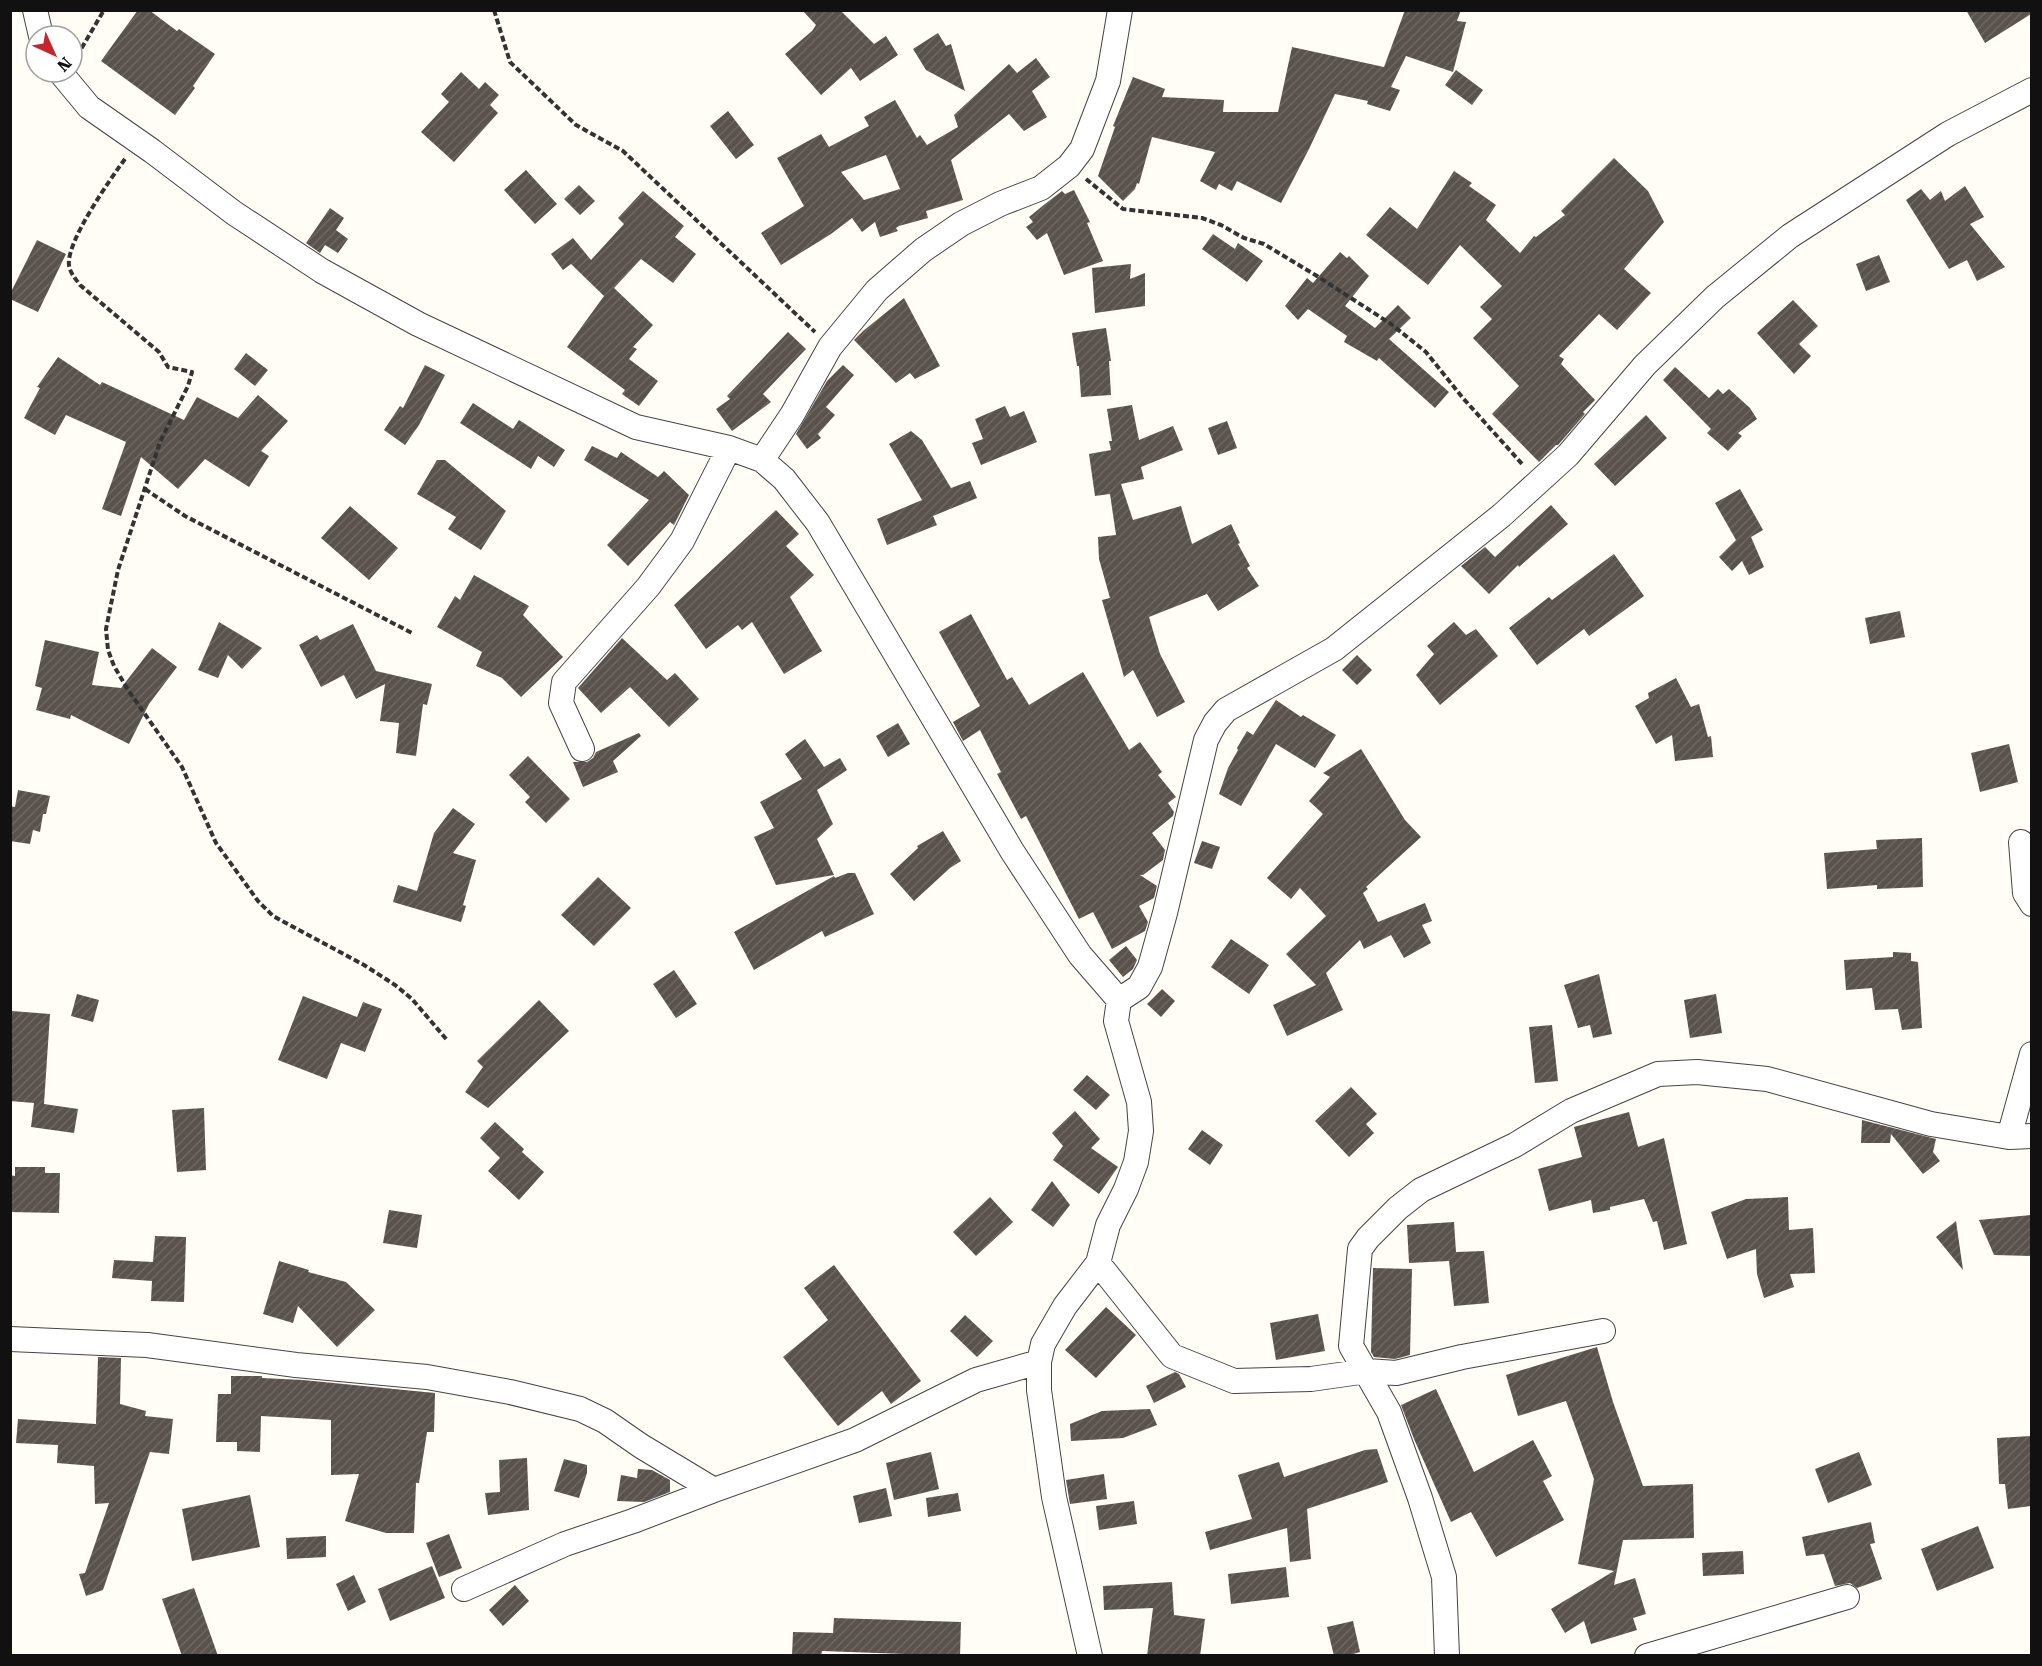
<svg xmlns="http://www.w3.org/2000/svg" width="2042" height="1666" font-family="'Roboto Serif',serif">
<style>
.building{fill:url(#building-hatch);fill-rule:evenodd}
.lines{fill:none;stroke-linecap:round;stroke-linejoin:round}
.street-casing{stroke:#444;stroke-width:26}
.path{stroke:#333;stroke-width:4;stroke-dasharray:6 3;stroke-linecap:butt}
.street{stroke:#fff;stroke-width:24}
</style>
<defs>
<pattern id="building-hatch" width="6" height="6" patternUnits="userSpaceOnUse" patternTransform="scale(1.5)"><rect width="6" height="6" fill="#5a524d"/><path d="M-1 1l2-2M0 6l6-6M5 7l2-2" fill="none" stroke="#6d6662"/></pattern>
</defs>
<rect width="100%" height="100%" fill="#fffdf5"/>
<path class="building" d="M138,10H149L177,31L179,29L215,54L193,86L195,88L175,115L101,61Z
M802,10H840L874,44L886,36L898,55L860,81L851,68L821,95L785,54L812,31L816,25Z
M1405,10H1461L1457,21L1466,22L1453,72L1406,56L1391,87L1400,90L1390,111L1367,104L1368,101L1335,94L1309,149L1281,203L1237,181L1232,191L1219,184L1216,190L1200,181L1215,152L1152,137L1139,184L1137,183L1135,189L1123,201L1098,176L1115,127L1113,126L1133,77L1165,89L1162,97L1224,100L1223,112H1278L1292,47L1384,67Z
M1966,10H2031V14L1985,43Z
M938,33L946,46L951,44L965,91L926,70L913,49Z
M1036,58L1050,77L1032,91L1047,117L1024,131L1009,114L951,160L963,200L926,211L928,218L899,226L896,228L898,231L880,237L875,222L862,232L852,218L831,234L781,265L761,233L804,206L777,158L821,134L829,147L869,126L864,117L895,100L917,138L920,135L927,145L958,127L954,115L1009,64L1017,73ZM886,155L900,189L864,200L841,172Z
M1456,70L1483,90L1472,105L1445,85Z
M461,72L479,89L485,82L499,95L490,105L498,113L454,162L421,132L449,102L441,94Z
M728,111L754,145L736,159L710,126Z
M1614,158L1648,191L1664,222L1624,269L1651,293L1617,330L1599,314L1559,356L1564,359L1561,364L1595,400L1583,412L1585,414L1558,445H1556L1539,462L1492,414L1519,386L1473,338L1492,319L1480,307L1502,286L1460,245L1428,285L1366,235L1390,207L1417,229L1454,171L1472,183L1469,186L1496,205L1486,220L1520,253L1534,236L1536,237L1565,215L1561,211Z
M526,170L557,204L535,224L504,190Z
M579,185L595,201L580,215L564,199Z
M1965,186L1984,217L1970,224L2005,267L1977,281L1967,260L1949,269L1906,200L1921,189L1930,200L1941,191L1945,201Z
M1074,190L1090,222L1087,223L1103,261L1064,275L1047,233L1037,240L1026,227L1033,222L1029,217L1045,204L1062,191L1065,194Z
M643,191L684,226L675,237L696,254L673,283L641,259L614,288L653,325L633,347L637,349L629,359L658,381L639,406L622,394L625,390L567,347L604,296L571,264L563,270L551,254L573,238L591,260L624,224L618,218Z
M330,208L344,218L336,230L348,239L338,253L325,245L320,253L306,243Z
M1213,234L1235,249L1238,243L1263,261L1247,282L1202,249Z
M37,240L66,254L38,312L10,299V294Z
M1340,252L1347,258L1349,256L1369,276L1345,306L1375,328L1398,305L1411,318L1389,339L1449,392L1435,408L1379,358L1377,361L1344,342L1347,336L1308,309L1298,320L1285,306L1307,278L1313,283Z
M1879,255L1890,282L1866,291L1856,264Z
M1131,264L1130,279L1145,273V306L1095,313L1092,268Z
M904,298L940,366L915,379L910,373L896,383L854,340L863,331Z
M1793,300L1818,326L1799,344L1811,356L1794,374L1757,333Z
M1106,328L1111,361H1109L1111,395L1081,397L1079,366H1077L1072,333Z
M788,332L806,349L763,394L771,402L732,431L716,409L730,399L727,396Z
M246,353L268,370L255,386L234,369Z
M58,357L100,385L102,382L184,420L197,397L238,418L258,395L288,421L261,451L269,456L249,487L205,459L178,489L141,457L121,516L102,509L126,442L66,415L55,435L24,418L40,388L37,387Z
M425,365L445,375L419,425L405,445L384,430L400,406L403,408Z
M843,365L854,375L826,407L835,415L818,434L821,438L807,449L796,434L827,381Z
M1675,367L1709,398L1718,389L1723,394L1729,389L1750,408L1757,419L1738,433L1742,436L1728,451L1707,433L1711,429L1663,380Z
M473,403L513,429L519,420L565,450L554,467L538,456L531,469L460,423Z
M1132,405L1139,440L1173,426L1183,450L1141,467L1144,479L1121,484L1133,520L1181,506L1192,544L1231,524L1240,543L1238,544L1250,566L1247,568L1259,586L1218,611L1207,594L1149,617L1160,654L1185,702L1157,717L1133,670L1124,677L1102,600L1110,598L1099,559L1098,537L1116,535L1110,494L1095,496L1089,454L1111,450L1109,441H1112L1107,409Z
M1005,406L1010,417L1024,411L1037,442L981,465L972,443L983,439L975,419Z
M1646,415L1667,438L1615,486L1594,464Z
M1227,421L1237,448L1218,455L1208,428Z
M911,431L922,440L951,488L970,481L977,498L933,516L937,525L887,545L877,519L922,500L889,444Z
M592,446L617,458L621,452L658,477L664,471L689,495L674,525L670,522L628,566L607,545L649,500L584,460Z
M437,460H445L506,511L481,550L448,529L456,517L417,494Z
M1740,489L1763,530L1751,537L1764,567L1749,575L1742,561L1732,571L1719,557L1736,540L1715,503Z
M1551,505L1568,524L1519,567L1518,565L1489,594L1461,566L1485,547L1495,557Z
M350,506L398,548L369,580L321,538Z
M776,510L799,534L786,546L814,575L790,597L822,651L784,674L752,622L742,630L738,625L706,649L674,605Z
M1614,554L1644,596L1589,636L1584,629L1537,665L1509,628L1549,597L1552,600Z
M474,575L529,606L523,615L563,657L521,697L502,678L476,666L482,652L437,627L455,596L460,600Z
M1900,611L1905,637L1870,644L1865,618Z
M971,614L1007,680L1012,677L1029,705L1083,672L1129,750L1140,742L1162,772L1158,775L1176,797L1168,803L1174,812L1173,816L1152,833L1165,850L1163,860L1143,875H1140L1157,886L1154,898L1139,906L1148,922L1145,931L1112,949L1093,912L1079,919L1026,816L1021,819L997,774L1001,772L980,730L963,741L953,722L980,706L939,632Z
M219,622L262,648L242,669L228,655L218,678L198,670Z
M1454,622L1466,635L1476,629L1498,656L1440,705L1416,675L1434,654L1427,646Z
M353,624L376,671L432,684L427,705L423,704L416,756L396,753L399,723L380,721L385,684L356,699L344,675L321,687L299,645L317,635L320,640Z
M622,638L667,680L675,673L699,699L669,727L630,687L601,713L578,688Z
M45,640L99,652L92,685L121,688L152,648L177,667L149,704L129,744L71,715L70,719L36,710L42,688L35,686Z
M1357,655L1372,670L1357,685L1342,670Z
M1676,678L1691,707L1699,704L1708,737L1711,736L1713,757L1675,761L1672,735L1656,744L1635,706L1649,698L1648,693Z
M1276,700L1301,717L1303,715L1336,735L1315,768L1276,744L1241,806L1219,794L1228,768L1238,750L1237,748L1247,731L1253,735Z
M898,723L910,744L888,757L876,736Z
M639,733L641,736L613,761L618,772L583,787L573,762H587L593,758L596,752Z
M805,739L824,767L840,758L847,770L817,790L833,824L817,839L834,875L776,885L754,837L774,828L760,802L802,779L785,754Z
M2009,744L2018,782L1980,792L1971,753Z
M1361,749L1405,820L1421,837L1366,887L1368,889L1363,893L1378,922L1425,903L1432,921L1422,925L1431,943L1404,958L1391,935L1364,949L1360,940L1326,973L1343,1010L1287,1036L1273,1005L1316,985L1286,954L1326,916L1300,888L1291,899L1267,878L1323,814L1309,801L1330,777L1323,773Z
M528,756L570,799L546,823L525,802L530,797L509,775Z
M18,790L50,796L46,814H43L40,832L33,830L30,844L10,841V806L15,807Z
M453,808L475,824L453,853L476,860L463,905L466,906L461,922L393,902L398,885L417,891L434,833Z
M943,831L961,861L950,868L914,901L890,874L918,848L917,846Z
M1922,838L1923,887L1877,889V885L1827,889L1824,853L1877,849L1876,840Z
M1202,841L1220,847L1212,869L1194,863Z
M848,873H855L874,914L825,937L822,931L754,970L734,932L834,876L835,878Z
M598,877L631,908L594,946L561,915Z
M1231,939L1269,965L1249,994L1211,967Z
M1126,946L1137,960L1133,969L1123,977L1109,960Z
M1893,952L1911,953V961L1918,962L1922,1028L1902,1030L1898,1009L1875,1010L1872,988L1846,990L1844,960L1893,957Z
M674,970L697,1004L676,1018L653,984Z
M1599,974L1612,1034L1593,1038L1590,1025L1578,1028L1564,985Z
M1162,989L1175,1001L1161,1017L1147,1004Z
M77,994L99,1000L93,1022L71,1016Z
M1716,994L1722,1033L1690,1038L1684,1000Z
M303,996L357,1017L363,1002L382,1009L365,1052L341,1043L327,1079L278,1060Z
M539,1000L569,1031L488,1108L465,1092L483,1067L477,1061Z
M12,1011L50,1014L44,1104L78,1109L74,1133L31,1127L34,1103L10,1101Z
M1552,1025L1558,1081L1535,1083L1529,1027Z
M1087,1075L1110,1095L1096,1110L1073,1090Z
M1351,1087L1377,1114L1366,1124L1374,1133L1349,1157L1315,1121Z
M204,1108L206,1170L177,1172L172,1110Z
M1075,1111L1100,1139L1091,1148L1118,1167L1099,1194L1053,1160L1063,1146L1052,1133Z
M1629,1112L1638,1147L1664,1138L1687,1244L1664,1250L1657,1221L1653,1222L1644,1199L1610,1207V1210L1593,1213L1591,1200L1549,1211L1538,1169L1582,1157L1574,1127Z
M1862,1120L1936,1139L1933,1152L1940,1161L1923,1174L1891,1134L1890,1143H1861Z
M495,1122L524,1149L522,1152L544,1172L519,1200L488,1171L500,1158L480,1138Z
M1202,1130L1223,1145L1210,1165L1188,1149Z
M15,1167H45V1173H60L59,1213L10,1212V1175L15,1176Z
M1052,1181L1070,1205L1053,1227L1031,1210Z
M990,1197L1013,1222L976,1256L953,1232Z
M1788,1197L1789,1230L1813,1228L1815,1273L1790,1274L1794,1287L1764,1298L1757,1274L1756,1249L1727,1259L1711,1212L1746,1199Z
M389,1210L422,1215L417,1248L383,1243Z
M2031,1215V1256L1994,1255L1979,1220Z
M1956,1221L1963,1270L1936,1237Z
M1454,1222L1456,1252L1484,1251L1489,1303L1454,1306L1449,1261L1409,1263L1407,1225Z
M155,1236L186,1237L184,1302L151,1301L152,1281L112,1278L114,1260L153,1262Z
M279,1261L309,1270L308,1272L346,1282L375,1310L337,1347L298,1306L293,1323L263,1314Z
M834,1265L921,1381L891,1404L882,1391L838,1426L783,1357L828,1320L804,1288Z
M1373,1268L1412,1269L1410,1355L1395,1359L1374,1357L1371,1352Z
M1106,1307L1136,1335L1096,1378L1065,1350Z
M1318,1314L1325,1351L1276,1360L1270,1323Z
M965,1315L993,1341L977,1357L950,1331Z
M1597,1347L1613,1402L1643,1486L1693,1484L1694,1538L1623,1540L1614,1585L1635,1578L1646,1614L1633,1618L1637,1630L1591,1644L1584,1621L1565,1633L1551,1609L1614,1571L1578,1564L1594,1479L1566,1401L1518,1416L1506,1375Z
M98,1357L121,1358L120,1404L146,1411L145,1416L173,1419L169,1454L150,1452L103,1590L86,1596L79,1574L85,1573L109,1503L95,1504L94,1466L57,1463L58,1445L16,1443L18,1419L96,1424Z
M1175,1372L1179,1374L1186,1387L1154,1403L1146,1386Z
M231,1376H262V1378L303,1380L435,1393L434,1432H427L419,1483H416L414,1533H386L345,1521L359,1474L331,1475V1420L261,1416L260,1452L237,1451V1442H216L218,1394H231Z
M1436,1389L1474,1472L1533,1440L1552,1476L1543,1481L1564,1520L1496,1557L1471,1512L1451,1522L1414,1439L1401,1405Z
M1150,1409L1157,1425L1123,1438L1071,1441L1070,1424L1102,1411Z
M2031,1436V1506L2008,1509L2005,1484H1999L1997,1438Z
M1377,1449L1388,1482L1307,1509L1311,1559L1290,1562L1287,1528L1210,1550L1205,1532L1252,1519L1238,1475L1279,1462L1284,1477L1365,1450Z
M931,1452L939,1489L894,1500L886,1463Z
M1859,1452L1872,1485L1828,1503L1815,1469Z
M527,1458L529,1510L488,1515L485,1493L500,1492L499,1460Z
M564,1459L587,1465V1473L579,1498L554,1491Z
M638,1469L652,1470L670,1480V1492L644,1502L617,1501L621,1475L637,1478Z
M1104,1474L1107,1499L1070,1504L1066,1480Z
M886,1488L892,1516L859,1523L853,1496Z
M958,1493L961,1511L928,1517L926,1498Z
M250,1495L260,1547L192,1561L182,1509Z
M1134,1501L1137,1524L1099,1530L1096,1506Z
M1871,1522L1875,1543L1870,1544L1882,1579L1857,1588L1850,1583L1835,1586L1824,1554L1806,1556L1802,1537Z
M1978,1526L1994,1568L1937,1591L1921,1549Z
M449,1534L462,1568L439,1577L426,1543Z
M326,1536V1557L287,1559L286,1538Z
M1743,1551L1744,1574L1703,1576L1702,1553Z
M432,1566L445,1598L390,1621L378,1589Z
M1286,1567L1289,1597L1231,1604L1228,1574Z
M354,1575L366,1602L348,1611L336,1584Z
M1172,1582L1174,1615L1205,1619L1200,1656H1147L1153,1608L1104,1610L1103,1586Z
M515,1585L529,1601L503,1626L489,1610Z
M194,1588L218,1656H182L162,1599Z
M834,1618L961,1622L960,1656L822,1651L821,1656H792L793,1632L833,1633Z
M1353,1621L1360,1652L1346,1656H1334L1327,1627Z"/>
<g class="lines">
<g class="street-casing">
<path id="street" d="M35,10L41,36
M60,72L89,107L152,151L234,213L322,271L418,324L636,427L729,448L762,460L784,479L818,523L1012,851L1080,955L1119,1000L1116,1021L1139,1102L1141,1131L1136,1162L1126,1189L1108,1225L1098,1263L1065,1306L1043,1344L1039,1362V1390L1054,1497L1090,1656
M762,460L792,415L830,347L877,290L923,250L961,224L1000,204L1041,188L1069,166L1082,149L1108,81L1120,10
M582,749L561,703L564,682L648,587L682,541L729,448
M2021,842L2025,893L2032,904
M1119,1000L1139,987L1150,967L1165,913L1206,740L1215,723L1226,710L1334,649L1502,515L1568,455L1645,365L1715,297L1790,236L1948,134L2032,90
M2009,1137L2032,1054
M1098,1263L1172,1356L1234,1381L1311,1379L1367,1371L1396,1373L1462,1357L1603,1331
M10,1339L147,1345L296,1365L427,1377L510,1392L580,1409L605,1421L641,1446L714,1490
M464,1589L565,1544L633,1521L714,1490L855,1440L976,1380L1039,1362
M1447,1656L1444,1577L1420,1498L1389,1412L1351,1346L1360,1249L1368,1238L1398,1208L1421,1190L1515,1145L1571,1111L1658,1074L1697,1072L1767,1079L1931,1124L2009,1137L2032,1136
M1647,1656L1847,1597"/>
</g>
<path class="path" d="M494,10L510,62L576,125L623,151L815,332
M77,56L104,10
M125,159C111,178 66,242 69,265C70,273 75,278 80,285L159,352L168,367L192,372L188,386L160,442L118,570L106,629L108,650L114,666L128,690L182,767L216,843L258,901L273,916L364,965L395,985L412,999L447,1040
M1086,179L1123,209L1202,218L1221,225L1244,238L1264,244L1317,276L1391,324L1426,352L1462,397L1523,465
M145,489L185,516L414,634"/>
<use href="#street" class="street"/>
</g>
<rect width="2042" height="1666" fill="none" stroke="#111111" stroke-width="24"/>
<g transform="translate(54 54) rotate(135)"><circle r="28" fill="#ffffff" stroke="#a0a0a0" stroke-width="1.5"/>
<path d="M0-4.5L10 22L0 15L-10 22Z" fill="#c4262e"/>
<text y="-9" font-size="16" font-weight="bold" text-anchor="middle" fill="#111111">N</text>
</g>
</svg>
